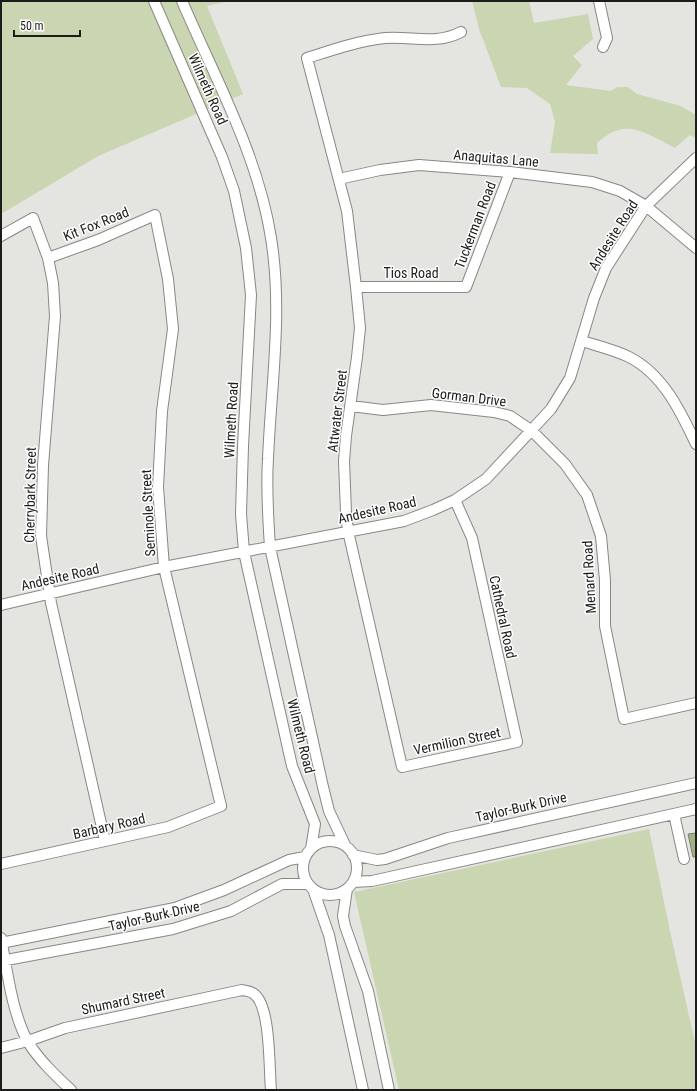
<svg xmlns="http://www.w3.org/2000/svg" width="697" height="1091" font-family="'Roboto Condensed',sans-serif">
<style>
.green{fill:#cad5b2}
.building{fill:#a3b085;stroke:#7c7e79}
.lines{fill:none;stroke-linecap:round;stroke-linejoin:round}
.minor-casing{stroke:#878884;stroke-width:12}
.minor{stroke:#fff;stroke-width:10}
.labels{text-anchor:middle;stroke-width:3;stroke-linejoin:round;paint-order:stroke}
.street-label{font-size:14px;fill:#1c1c1b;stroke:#fff}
</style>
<rect width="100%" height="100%" fill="#e4e5e0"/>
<path class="green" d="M1,1H228L207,6L243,94L98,156L1,214Z
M472,1H529L534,23L588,14L593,39L573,56L582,65L566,85L611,91L617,87H628L637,94L681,106L696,115V138L690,135L675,148C644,133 627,116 597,143L598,154L550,153L555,122L550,104L527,88L501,87L479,29Z
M649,829L670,931L696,1047V1090H399L354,892Z"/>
<path class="building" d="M696,833V857H693L688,834Z"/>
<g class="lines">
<g class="minor-casing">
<path id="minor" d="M154,1L222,157L234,191L246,248L251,295L243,446L241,514L244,552L292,766L315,824L311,849
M182,1C215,78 258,155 271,238C283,312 271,385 268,459C266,488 268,517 270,547L323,787L329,811L345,845
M599,1L607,38L603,47
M339,179L380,170L419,165L510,172L592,182L620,191L646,206L696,248
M1,236L33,218L48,258L53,283L55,316L43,465L41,536L51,603L105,841
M356,287H466L510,172
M582,341C598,346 615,350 629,357C663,374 681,412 696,444
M351,406L383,410L431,405L494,412L510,416L532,431L565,464L587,495L601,536L605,580V626L624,719L696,703
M455,500L472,538L517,742L402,767L348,531L346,512L344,461L346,436L357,357L360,328L356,287L347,211L307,58C332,50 358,41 385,38C412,36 437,45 461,32
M1,605L164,567L404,521L433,510L455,500L486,479L551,409L570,378L594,298L606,268L646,206L696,158
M674,814L684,859
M303 868a27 27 0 1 1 54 0a27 27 0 1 1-54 0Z
M353,855L377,860L385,859L448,838L696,783
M1,864L168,827L221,806L164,567L158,487L162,411L173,329L168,279L155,215L98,240L48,258
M353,882L372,881L696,809
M313,889L329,935L363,1090
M347,889L343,916L345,926L368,991L389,1090
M1,938C7,970 12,1013 28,1042C39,1060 56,1076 71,1090
M1,943L175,908L224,890L289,860L305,857
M1,961L173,929L231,911L282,884H308
M1,1048L28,1041L65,1028L242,990C246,991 251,991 254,994C271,1006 269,1070 271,1090"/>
</g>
<use href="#minor" class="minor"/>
</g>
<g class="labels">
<g class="street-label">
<text transform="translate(208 89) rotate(66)" y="5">Wilmeth Road</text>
<text transform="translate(496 158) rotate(5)" y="5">Anaquitas Lane</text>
<text transform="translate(96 224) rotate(-22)" y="5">Kit Fox Road</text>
<text transform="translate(475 225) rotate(-69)" y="5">Tuckerman Road</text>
<text transform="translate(613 235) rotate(-58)" y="5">Andesite Road</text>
<text x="411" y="278">Tios Road</text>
<text transform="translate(469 397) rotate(7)" y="5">Gorman Drive</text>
<text transform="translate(337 411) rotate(-83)" y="5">Attwater Street</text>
<text transform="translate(231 420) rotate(-87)" y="5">Wilmeth Road</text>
<text transform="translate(30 495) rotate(-89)" y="5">Cherrybark Street</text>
<text transform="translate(377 510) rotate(-13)" y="5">Andesite Road</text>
<text transform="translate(148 513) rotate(-93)" y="5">Seminole Street</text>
<text transform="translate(60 577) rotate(-13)" y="5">Andesite Road</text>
<text transform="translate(589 577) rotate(-93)" y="5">Menard Road</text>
<text transform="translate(503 617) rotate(78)" y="5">Cathedral Road</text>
<text transform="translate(301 736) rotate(76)" y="5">Wilmeth Road</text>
<text transform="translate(457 741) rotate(-12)" y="5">Vermilion Street</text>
<text transform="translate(521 807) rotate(-13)" y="5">Taylor-Burk Drive</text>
<text transform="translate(109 826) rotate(-13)" y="5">Barbary Road</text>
<text transform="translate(154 916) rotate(-13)" y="5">Taylor-Burk Drive</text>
<text transform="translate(123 1001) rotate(-12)" y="5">Shumard Street</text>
</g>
</g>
<rect width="697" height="1091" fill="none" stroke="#1c1c1b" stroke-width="4"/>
<path d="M14 30v6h66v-6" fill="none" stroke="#1c1c1b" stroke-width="2"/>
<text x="20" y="30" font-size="12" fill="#1c1c1b" stroke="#ffffff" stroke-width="3" paint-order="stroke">50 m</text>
</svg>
